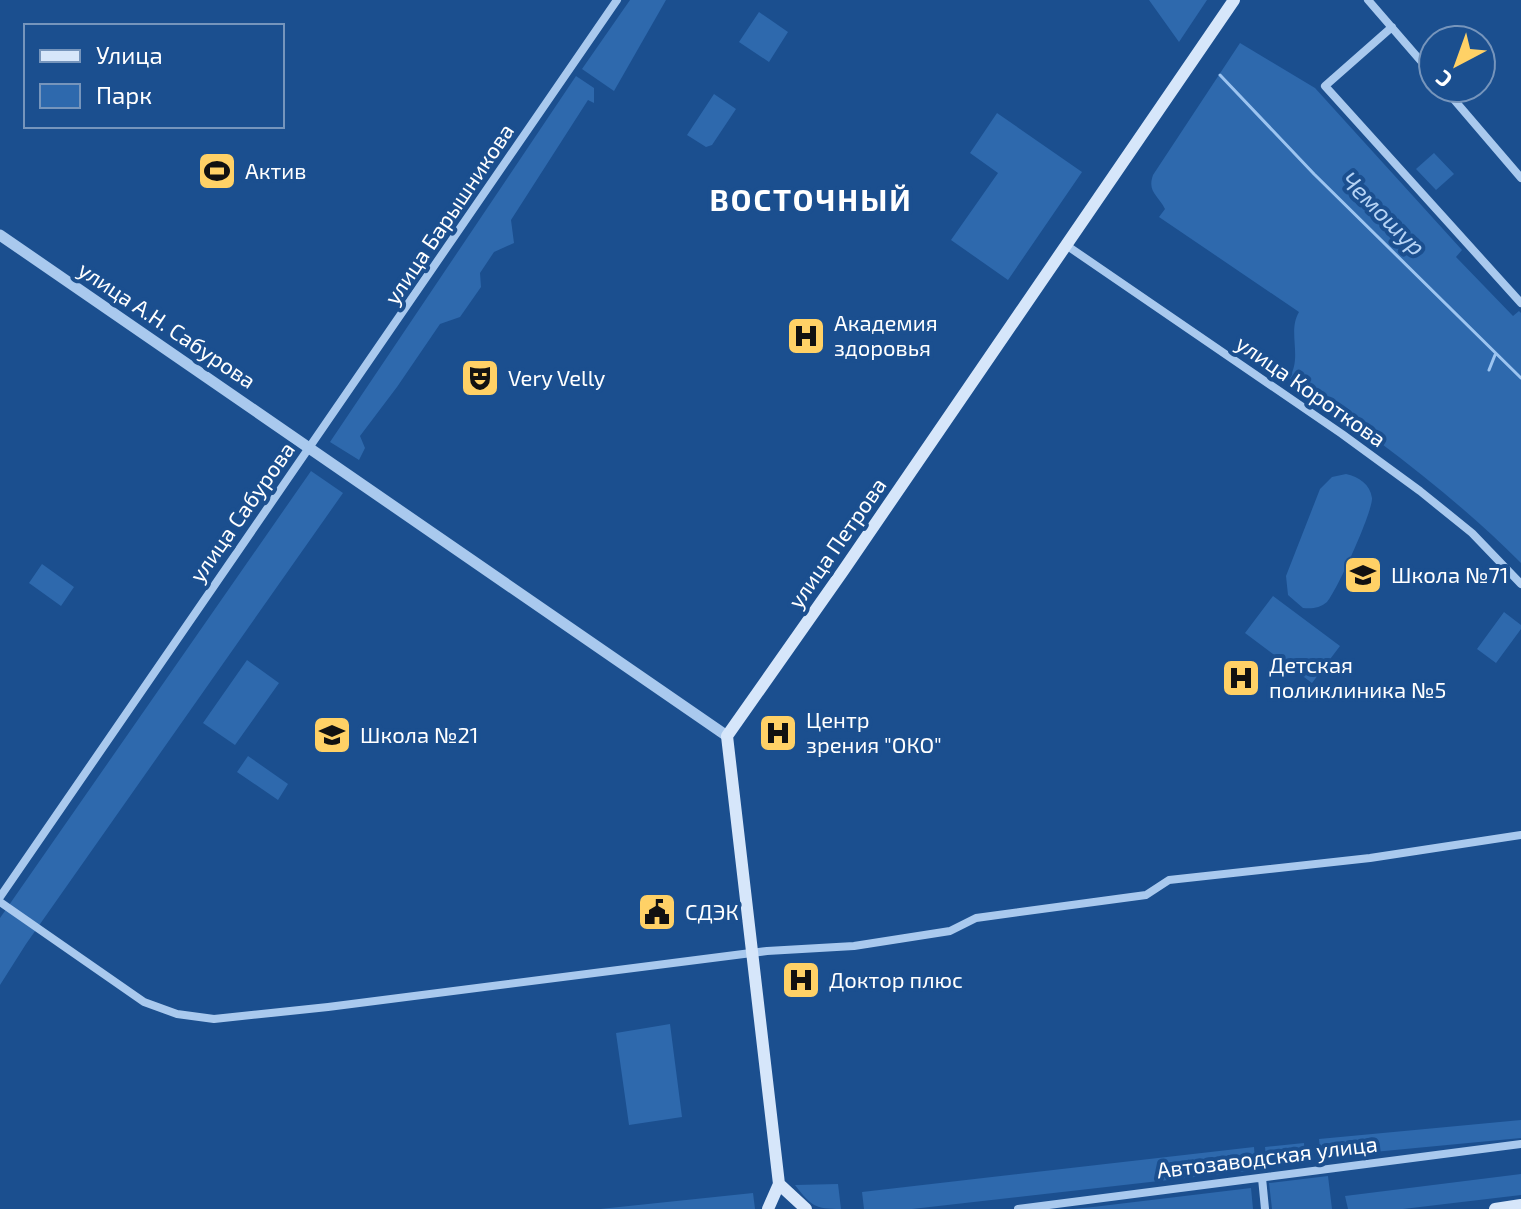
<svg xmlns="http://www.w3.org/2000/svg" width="1521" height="1209" font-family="'Exo 2',sans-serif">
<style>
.green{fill:#2e69ad}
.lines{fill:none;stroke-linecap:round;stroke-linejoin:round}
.stream{stroke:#9cc4f0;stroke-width:3}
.minor{stroke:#a9c9ee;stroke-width:8}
.tertiary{stroke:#a9c9ee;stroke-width:11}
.secondary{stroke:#d6e6fa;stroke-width:12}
.labels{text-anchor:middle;stroke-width:8;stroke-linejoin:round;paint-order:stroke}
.poi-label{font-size:22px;fill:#fff;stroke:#1b4f8f;text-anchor:start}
.street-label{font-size:22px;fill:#fff;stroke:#1b4f8f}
.water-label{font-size:24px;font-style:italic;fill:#b5d3f5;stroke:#1b4f8f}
.district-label{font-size:30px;font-weight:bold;letter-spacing:2px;fill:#fff;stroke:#1b4f8f}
</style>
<rect width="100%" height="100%" fill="#1b4f8f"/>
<path class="green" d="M630,0H666L614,91L582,69Z
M1149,0H1207L1179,42Z
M759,12L788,32L769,62L739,42Z
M1240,43L1315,88L1462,250L1456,257L1513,316L1519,311L1521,313V563C1450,492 1371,434 1289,378C1303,357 1287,332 1299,312L1159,217L1165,209C1158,195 1147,192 1153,175Z
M576,76L594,88V103L588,100L511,220L514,243L494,252L480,273L481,287L460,317L440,324L397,387L360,436L365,448L359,460L330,442Z
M714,94L736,109L712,145L706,147L687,135Z
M997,113L1082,172L1008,280L951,240L998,173L970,153Z
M1434,153L1454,174L1436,190L1416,169Z
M311,471L343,493L26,944L0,985V918Z
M1346,474C1359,477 1370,484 1372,498C1373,511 1337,591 1327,602C1320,608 1312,609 1303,608L1288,595L1286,576L1320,489L1332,477Z
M42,564L74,587L61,606L29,583Z
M1273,596L1340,646L1312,683L1245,633Z
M1504,612L1521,625V629L1496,663L1477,649Z
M247,660L279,683L235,745L203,723Z
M248,756L288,784L278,800L237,772Z
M670,1024L682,1117L629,1125L616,1033Z
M1521,1120V1138L1321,1157L1319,1139Z
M1304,1143L1305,1161L1267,1165L1265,1147Z
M1254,1147L1256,1170L912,1209H864L862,1192Z
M1521,1174V1195L1403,1209H1348L1345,1196Z
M1328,1176L1332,1209H1272L1269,1183Z
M838,1184L841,1209C815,1209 811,1206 795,1185Z
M1251,1188L1253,1209H1073L1093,1207Z
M753,1193L755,1209H600Z"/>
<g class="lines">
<path class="stream" d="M1220,75L1314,174L1521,378
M1489,370L1495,355"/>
<path class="minor" d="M1368,0L1433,75
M1392,27L1325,86L1521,303
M1444,88L1521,178
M1066,245L1342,434L1420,491L1472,533L1521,584
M0,897L617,0
M0,902L144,1002L177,1014L214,1019L328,1007L767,951L854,946L950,931L976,918L1146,895L1169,880L1370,858L1521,835
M1262,1178L1265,1209
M1018,1209L1521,1144"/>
<path class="tertiary" d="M0,235L727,736"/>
<path class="secondary" d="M779,1184L727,736L843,571L1234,0
M779,1184L806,1209
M768,1209L779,1184
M1495,1209L1521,1205"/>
</g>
<defs>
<g id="stadium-square" transform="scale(2)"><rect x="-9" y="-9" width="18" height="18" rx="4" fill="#ffd166" stroke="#1b4f8f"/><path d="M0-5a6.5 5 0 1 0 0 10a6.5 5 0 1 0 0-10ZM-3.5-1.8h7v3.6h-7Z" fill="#111"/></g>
<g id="hospital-square" transform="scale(2)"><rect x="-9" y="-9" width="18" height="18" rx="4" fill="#ffd166" stroke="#1b4f8f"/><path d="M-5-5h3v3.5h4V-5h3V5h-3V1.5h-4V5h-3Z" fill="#111"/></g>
<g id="theatre-square" transform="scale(2)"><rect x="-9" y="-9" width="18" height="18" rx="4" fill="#ffd166" stroke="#1b4f8f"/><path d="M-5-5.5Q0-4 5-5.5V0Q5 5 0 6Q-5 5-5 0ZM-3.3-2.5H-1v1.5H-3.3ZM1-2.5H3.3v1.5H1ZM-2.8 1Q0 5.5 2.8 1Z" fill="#111"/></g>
<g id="school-square" transform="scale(2)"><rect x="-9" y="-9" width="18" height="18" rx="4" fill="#ffd166" stroke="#1b4f8f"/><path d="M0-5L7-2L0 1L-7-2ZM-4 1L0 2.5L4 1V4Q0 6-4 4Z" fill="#111"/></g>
<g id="civic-square" transform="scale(2)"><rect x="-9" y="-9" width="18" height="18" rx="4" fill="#ffd166" stroke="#1b4f8f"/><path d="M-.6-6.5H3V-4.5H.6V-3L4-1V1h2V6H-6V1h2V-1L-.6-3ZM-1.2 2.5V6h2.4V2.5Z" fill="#111"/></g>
</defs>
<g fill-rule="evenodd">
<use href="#stadium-square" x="217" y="171"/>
<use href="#hospital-square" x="806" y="336"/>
<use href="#theatre-square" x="480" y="378"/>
<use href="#school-square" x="1363" y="575"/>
<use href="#hospital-square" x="1241" y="678"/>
<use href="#hospital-square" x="778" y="733"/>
<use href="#school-square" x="332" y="735"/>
<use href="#civic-square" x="657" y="912"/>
<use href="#hospital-square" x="801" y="980"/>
</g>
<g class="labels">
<g class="poi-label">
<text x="245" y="179">Актив</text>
<text x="834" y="331">Академия<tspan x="834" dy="25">здоровья</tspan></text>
<text x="508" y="386">Very Velly</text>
<text x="1391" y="583">Школа №71</text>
<text x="1269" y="673">Детская<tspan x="1269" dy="25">поликлиника №5</tspan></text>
<text x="806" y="728">Центр<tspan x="806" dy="25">зрения "ОКО"</tspan></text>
<text x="360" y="743">Школа №21</text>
<text x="685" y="920">СДЭК</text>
<text x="829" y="988">Доктор плюс</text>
</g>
<g class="street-label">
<text transform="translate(449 214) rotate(-56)" y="8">улица Барышникова</text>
<text transform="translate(167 325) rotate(34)" y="8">улица А.Н. Сабурова</text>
<text transform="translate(1311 391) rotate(35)" y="8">улица Короткова</text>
<text transform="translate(242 512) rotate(-55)" y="8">улица Сабурова</text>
<text transform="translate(837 543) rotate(-55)" y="8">улица Петрова</text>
<text transform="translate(1267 1157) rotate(-7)" y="8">Автозаводская улица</text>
</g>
<g class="water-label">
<text transform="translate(1383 214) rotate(45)" y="8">Чемошур</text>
</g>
<g class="district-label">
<text x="811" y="211">ВОСТОЧНЫЙ</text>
</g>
</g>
<rect x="24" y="24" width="260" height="104" fill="#1b4f8f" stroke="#7695bc" stroke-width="2"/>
<rect x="40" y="50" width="40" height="12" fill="#d6e6fa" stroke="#7695bc" stroke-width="2"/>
<text x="96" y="64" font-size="24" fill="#ffffff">Улица</text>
<rect x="40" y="84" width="40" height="24" fill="#2e69ad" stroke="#7695bc" stroke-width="2"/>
<text x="96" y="104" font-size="24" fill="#ffffff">Парк</text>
<g transform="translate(1457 64) rotate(221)"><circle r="38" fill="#1b4f8f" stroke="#7695bc" stroke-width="2"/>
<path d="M0-6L14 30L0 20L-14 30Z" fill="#ffd166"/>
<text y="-12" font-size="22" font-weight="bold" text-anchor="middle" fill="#ffffff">С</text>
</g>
</svg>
